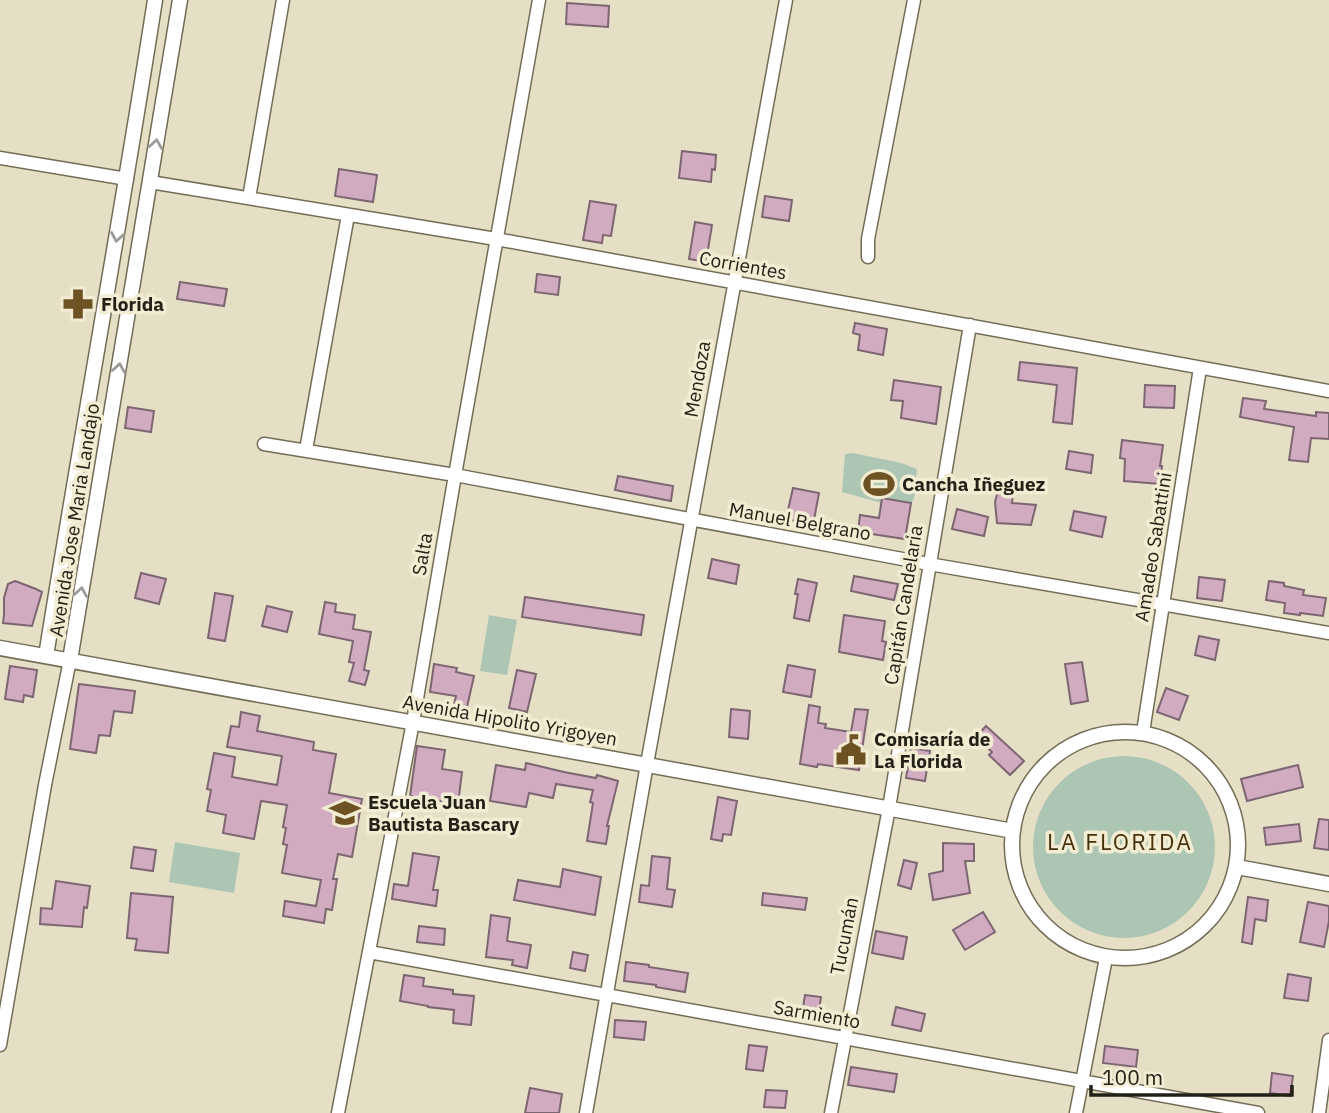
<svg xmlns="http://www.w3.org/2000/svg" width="1329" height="1113" font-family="'IBM Plex Sans',sans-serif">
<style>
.green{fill:#acc6b3}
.building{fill:#d1acc0;stroke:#7d6672;stroke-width:2}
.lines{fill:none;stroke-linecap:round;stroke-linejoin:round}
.minor-casing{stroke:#736d56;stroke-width:15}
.tertiary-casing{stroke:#736d56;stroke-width:17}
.minor{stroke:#fff;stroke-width:12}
.tertiary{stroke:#fff;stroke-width:14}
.oneway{stroke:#9c9b97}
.labels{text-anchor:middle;stroke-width:7;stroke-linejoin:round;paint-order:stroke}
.street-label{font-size:19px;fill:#232017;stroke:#f2ecd2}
.poi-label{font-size:19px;font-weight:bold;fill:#232017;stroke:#f2ecd2;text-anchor:start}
.quarter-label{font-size:23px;letter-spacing:2px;fill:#46310b;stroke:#f2ecd2}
</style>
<rect width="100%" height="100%" fill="#e5dfc5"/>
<path class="green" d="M853,453L901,463L917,469L914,498L910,506L878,502L842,492L845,454Z
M489,615L517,620L507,675L480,671Z
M1033 847a91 91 0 1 1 182 0a91 91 0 1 1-182 0Z
M175,842L240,853L234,893L169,882Z"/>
<path class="building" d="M567,3L609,6L608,27L566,24Z
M682,151L716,155L715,170L712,169L711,182L679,178Z
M339,169L377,175L373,202L335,196Z
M765,196L792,200L789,221L762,217Z
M590,201L616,205L611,236L603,235L602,243L583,240Z
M695,222L712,225L706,262L689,259Z
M537,274L560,277L558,295L535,292Z
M180,282L227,289L224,306L177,299Z
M855,323L887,329L883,355L858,350L860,335L853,333Z
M1020,362L1077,368L1072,424L1053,422L1057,385L1018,380Z
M894,380L941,387L936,424L901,418L903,401L891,400Z
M1145,385L1175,386L1174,408L1144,407Z
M1243,398L1266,401L1264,409L1316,416V412L1329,413V439L1311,438L1308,462L1289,460L1294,427L1240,417Z
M128,407L154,411L151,432L125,428Z
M1122,440L1163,445L1160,466H1162L1160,484L1124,481L1125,459L1120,458Z
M1069,451L1093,455L1091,473L1066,469Z
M618,476L673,486L671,501L615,490Z
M1005,481L1014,484L1012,503L1036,505L1031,525L997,523L995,502L999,487Z
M793,488L819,493L813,525L786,519Z
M882,498L911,503L905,539L858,532L860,515L879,518Z
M957,509L988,517L984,536L952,529Z
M1074,511L1106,517L1102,537L1070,530Z
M712,559L739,565L736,584L708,578Z
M141,573L166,579L159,604L135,598Z
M854,576L898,584L894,600L851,591Z
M1199,577L1225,580L1222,601L1197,598Z
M798,579L817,583L809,621L794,618L798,594H795Z
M15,581L36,589L42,592L32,626L3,623L4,615V598L8,584Z
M1269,581L1284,583V586L1304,590L1303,595L1326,598L1323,616L1300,613V615L1284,613L1285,603L1266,600Z
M215,593L233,596L225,641L208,638Z
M525,597L644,615L641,635L522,617Z
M325,602L336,604L335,612L355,615L353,629L371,632L364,670L369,671L365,685L349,681L354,663L349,662L353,641L319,634Z
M267,606L292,612L287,632L262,626Z
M844,615L885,621L882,641L886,642L883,660L839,652Z
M1199,636L1219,640L1215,660L1195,655Z
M1082,662L1088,701L1071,704L1065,664Z
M434,664L457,668L456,672L474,676L467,707L454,705L456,696L430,692Z
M788,665L815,670L811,697L783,692Z
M10,666L37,670L33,697L24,695L23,702L5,699Z
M517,670L536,674L527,712L509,708Z
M79,684L135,691L132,713L114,711L110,736L99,735L96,753L70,749Z
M1166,688L1188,696L1179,720L1157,712Z
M809,705L820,707L818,723L826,724L825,728L851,732L855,709L868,710L859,770L818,764L817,767L800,764Z
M731,709L750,711L748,739L729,737Z
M241,712L260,716L257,731L314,742L313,750L336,754L329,793L362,799L352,857L338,854L333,879H337L332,910L326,909L324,923L283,916L285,901L316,906L321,880L282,873L287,845L283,844L286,828L283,827L287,805L261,801L254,839L223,833L226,815L207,811L211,790L207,789L214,753L235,757L232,777L277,785L282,756L227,747L231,726L239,727Z
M986,726L1024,761L1010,775L989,755L992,752L976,737Z
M417,746L445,750L442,769L462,772L458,804L410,796Z
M911,748L930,751L925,781L906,778Z
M526,763L564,772L596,778L597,775L618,781L607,826H609L606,844L587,841L593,803L590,802L593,790L556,784L553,798L529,793L526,807L490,801L496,765L525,770Z
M1298,765L1303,787L1247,801L1241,779Z
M718,797L737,801L731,835L723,834L722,841L711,839Z
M1319,819L1329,820V850L1314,848Z
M1299,824L1301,841L1266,845L1264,828Z
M943,843L974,844V861H965L970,893L933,900L929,874L943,871Z
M134,847L156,850L153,871L131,868Z
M413,853L439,857L433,890H438L436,906L392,899L394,884L408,886Z
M652,856L670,858L667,889L675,890L672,907L639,902L641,885L649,886Z
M904,860L917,863L911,889L898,885Z
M563,869L601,877L595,915L514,900L518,880L560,887Z
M56,881L90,886L87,908L84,907L82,927L40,924L41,908L52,909Z
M131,893L173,897L168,953L135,950L137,939L127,938Z
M763,893L807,898L805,910L762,905Z
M1248,897L1268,900L1266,921L1255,919L1252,944L1242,942Z
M1308,902L1329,906V921L1324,947L1300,942Z
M983,912L995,932L965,950L953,930Z
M491,915L510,918L507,941L531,945L527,968L512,965L513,960L486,957Z
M419,926L445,929L444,945L417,942Z
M876,931L907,937L903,959L872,953Z
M573,952L588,955L585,971L570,968Z
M626,962L649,965V967L688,973L685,992L656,987V985L624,981Z
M1288,974L1311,978L1308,1001L1284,998Z
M404,975L424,978L423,986L453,990V994L474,996L471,1025L453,1023L454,1010L428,1007V1006L400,1001Z
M805,995L821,997L818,1016L802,1014Z
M896,1007L925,1014L921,1031L892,1025Z
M615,1020L646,1022L644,1040L614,1037Z
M749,1045L767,1047L763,1071L746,1069Z
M1105,1046L1138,1050L1136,1067L1103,1063Z
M851,1067L897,1074L894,1092L848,1085Z
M1272,1073L1293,1076L1290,1096L1270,1093Z
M530,1088L562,1094L559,1113H525Z
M766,1090L787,1091L785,1108L764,1107Z"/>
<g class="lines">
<g class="minor-casing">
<path id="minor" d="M0,158L127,179
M150,182L496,239L1329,391
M249,198L283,0
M868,257V239L914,0
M264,444L455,475L929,564L1329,633
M306,450L348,215
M1143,732L1200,368
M369,952L1258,1113
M0,1045L45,785L70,660
M338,1113L413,722L455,475L539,0
M586,1113L647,764L786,0
M831,1113L889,808L970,325
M1076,1113L1106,958
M1319,1113L1329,1040"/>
</g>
<g class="tertiary-casing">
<path id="tertiary" d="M0,648L1013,831
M46,656C81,437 121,219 155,0
M70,660L180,0
M1012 845a113 113 0 1 1 226 0a113 113 0 1 1-226 0Z
M1237,867L1329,884"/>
</g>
<use href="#minor" class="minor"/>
<use href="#tertiary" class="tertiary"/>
</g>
<defs><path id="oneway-chevron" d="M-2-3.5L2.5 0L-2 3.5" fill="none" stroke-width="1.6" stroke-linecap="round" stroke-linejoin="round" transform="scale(1.75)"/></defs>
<g class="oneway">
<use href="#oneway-chevron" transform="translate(156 144) rotate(-81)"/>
<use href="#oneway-chevron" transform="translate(117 237) rotate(100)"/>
<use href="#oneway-chevron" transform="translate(119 368) rotate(-81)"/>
<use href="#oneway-chevron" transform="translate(81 592) rotate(-81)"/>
</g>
<defs>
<g id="pharmacy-bare" transform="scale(2.415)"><path d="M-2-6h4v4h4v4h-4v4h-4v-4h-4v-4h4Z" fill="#6d5224" stroke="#f2ecd2" stroke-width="2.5" paint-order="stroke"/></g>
<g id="stadium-bare" transform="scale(2.415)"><path d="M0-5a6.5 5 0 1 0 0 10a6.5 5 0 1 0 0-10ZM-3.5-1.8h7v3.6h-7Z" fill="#6d5224" stroke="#f2ecd2" stroke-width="2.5" paint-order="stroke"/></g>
<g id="civic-bare" transform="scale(2.415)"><path d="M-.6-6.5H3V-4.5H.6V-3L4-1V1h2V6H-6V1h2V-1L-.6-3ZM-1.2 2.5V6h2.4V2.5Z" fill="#6d5224" stroke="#f2ecd2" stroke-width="2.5" paint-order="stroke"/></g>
<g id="school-bare" transform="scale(2.415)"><path d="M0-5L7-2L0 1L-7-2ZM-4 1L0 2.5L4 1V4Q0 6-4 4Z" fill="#6d5224" stroke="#f2ecd2" stroke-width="2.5" paint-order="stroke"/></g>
</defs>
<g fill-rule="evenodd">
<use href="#pharmacy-bare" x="78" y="304"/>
<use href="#stadium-bare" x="879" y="484"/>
<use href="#civic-bare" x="851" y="750"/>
<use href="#school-bare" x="345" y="813"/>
</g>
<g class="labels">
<g class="street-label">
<text transform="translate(743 265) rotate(10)" y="7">Corrientes</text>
<text transform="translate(697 379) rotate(-80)" y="7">Mendoza</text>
<text transform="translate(74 520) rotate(-81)" y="7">Avenida Jose Maria Landajo</text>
<text transform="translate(800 521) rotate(10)" y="7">Manuel Belgrano</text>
<text transform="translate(1153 547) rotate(-81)" y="7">Amadeo Sabattini</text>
<text transform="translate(422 554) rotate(-80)" y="7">Salta</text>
<text transform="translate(903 605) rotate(-81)" y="7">Capitán Candelaria</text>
<text transform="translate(510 720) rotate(10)" y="7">Avenida Hipolito Yrigoyen</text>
<text transform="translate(844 936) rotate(-79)" y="7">Tucumán</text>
<text transform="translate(817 1014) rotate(10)" y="7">Sarmiento</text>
</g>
<g class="poi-label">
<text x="101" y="311">Florida</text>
<text x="902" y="491">Cancha Iñeguez</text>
<text x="874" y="746">Comisaría de<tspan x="874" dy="22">La Florida</tspan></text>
<text x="368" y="809">Escuela Juan<tspan x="368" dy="22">Bautista Bascary</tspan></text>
</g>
<g class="quarter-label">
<text x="1120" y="850">LA FLORIDA</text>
</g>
</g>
<path d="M1091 1085v10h201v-10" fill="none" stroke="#232017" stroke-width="3.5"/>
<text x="1102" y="1085" font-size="21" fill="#232017" stroke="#f2ecd2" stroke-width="5" paint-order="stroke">100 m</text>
</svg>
